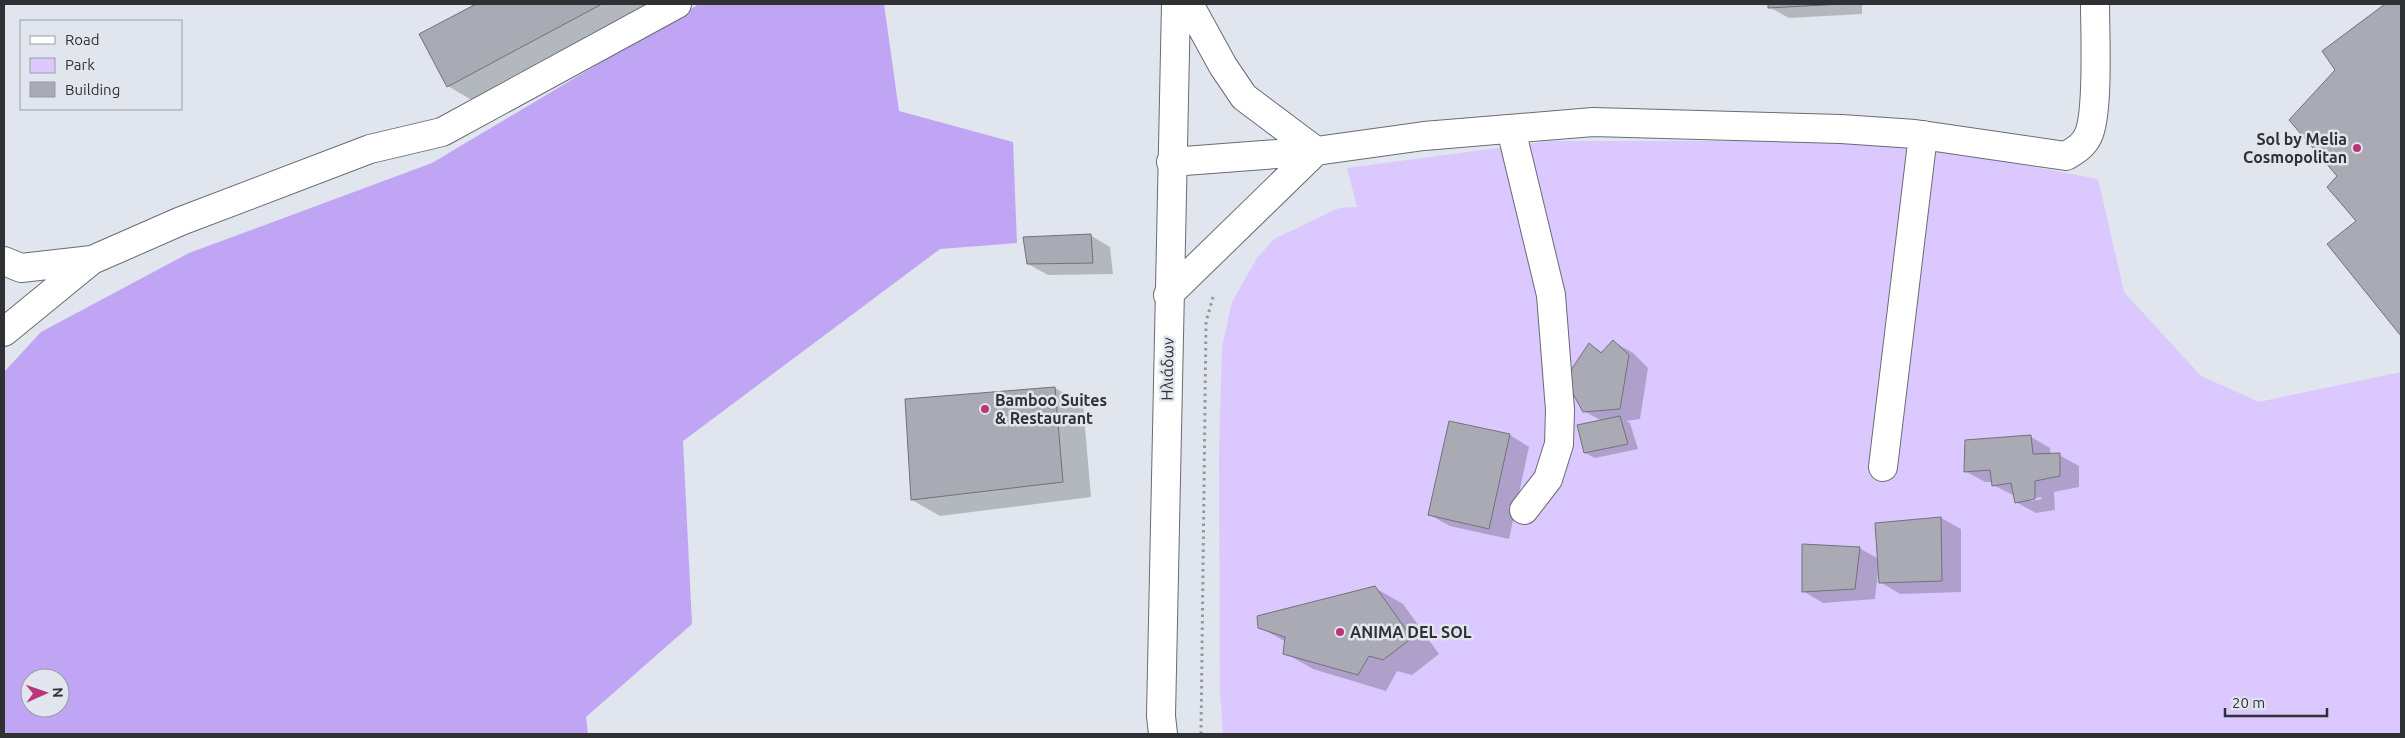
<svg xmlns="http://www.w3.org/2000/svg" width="2405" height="738" font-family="Ubuntu,sans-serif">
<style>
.green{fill:#dac8fe}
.forest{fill:#c1a5f5;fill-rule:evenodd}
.shadow{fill:#0003;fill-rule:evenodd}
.building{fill:#a9aab3;stroke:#71727b}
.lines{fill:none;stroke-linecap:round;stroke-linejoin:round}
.minor-casing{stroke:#686c74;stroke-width:30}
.path{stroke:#94989e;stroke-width:3;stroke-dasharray:2.5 4;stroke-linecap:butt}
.minor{stroke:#fff;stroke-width:28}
.poi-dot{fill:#ba3477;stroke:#e0e5ee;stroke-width:2}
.labels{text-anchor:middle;stroke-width:5;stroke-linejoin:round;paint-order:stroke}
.poi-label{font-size:16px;font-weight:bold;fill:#2f3134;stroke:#e0e5ee;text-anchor:start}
.street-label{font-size:16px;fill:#2f3134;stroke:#e0e5ee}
</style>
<rect width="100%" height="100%" fill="#e0e5ee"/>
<path class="green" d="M1551,141H1896L2098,179L2124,292L2201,376L2259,402L2401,372V734H1223L1220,692L1219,454L1222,348L1232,302L1257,258L1274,239L1339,208L1357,207L1347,168Z"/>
<path class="forest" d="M699,4H884L899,111L1013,142L1017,243L940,249L683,441L692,624L586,717L588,734H4V372L41,332L189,253L432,163ZM30,678H60V708H30Z"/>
<path class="shadow" d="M479,4H689L490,111L448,86L421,35Z
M1769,4H1862V14L1789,18L1769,7Z
M2387,4H2401V334L2329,244L2358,221L2339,177L2336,70L2324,52Z
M1090,235L1110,247L1113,274L1048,275L1028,264Z
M1614,342L1633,353L1648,368L1640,419L1626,421L1630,423L1638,449L1595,458L1585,453L1602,421L1584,411L1589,344L1603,353Z
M1055,388L1083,404L1091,497L940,516L912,500L907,401Z
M1450,422L1510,435L1529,447L1509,539L1450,526L1430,515Z
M2031,437L2050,448L2051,455H2059L2079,466V487L2054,492L2055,510L2036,513L2016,502L2015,496L1993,485V482H1985L1965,471ZM2041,497L2042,499L2031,501V499Z
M1941,518L1961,529V592L1900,594L1880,582L1878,572L1875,599L1823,603L1803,591L1859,548L1879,559Z
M1375,588L1403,604L1439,654L1412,675L1397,671L1386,691L1313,669L1285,653L1286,642L1259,627Z"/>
<path class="building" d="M476,4H602L447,87L419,34Z
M1768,4H1842L1768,8Z
M2385,4H2401V336L2327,244L2356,221L2327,187L2337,176L2289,120L2335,70L2322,51Z
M1091,234L1093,263L1027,264L1023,237Z
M1613,340L1629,355L1620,409L1583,412L1565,379L1589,343L1601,353Z
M1055,387L1063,482L911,500L905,399Z
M1620,416L1628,444L1584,453L1577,425Z
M1449,421L1510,434L1489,529L1428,515Z
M2031,435L2033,454L2060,453V476L2035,481V499L2015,503L2011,483L1992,486L1990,470L1964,472L1965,440Z
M1941,517L1942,581L1879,583L1875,523Z
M1802,544L1860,547L1855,589L1802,592Z
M1375,586L1412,638L1383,660L1369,656L1358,675L1283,654L1285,637L1258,628L1257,616Z"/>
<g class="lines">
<g class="minor-casing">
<path id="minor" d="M1189,4L1223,66L1244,97L1316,151
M1511,129L1551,295L1560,410L1559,444L1548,479L1524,510
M1171,162L1316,151L1424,136L1593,122L1841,129L1915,134L2066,156C2076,150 2083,146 2088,136C2099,114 2095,32 2095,4
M4,261L21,268L92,260
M1168,295L1316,151
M4,332L92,260L181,221L370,149L442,132L677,4
M1883,467L1923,135
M1163,734L1161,716L1176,4"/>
</g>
<path class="path" d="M1201,734L1206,322L1213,297"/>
<use href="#minor" class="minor"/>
</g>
<g class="poi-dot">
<circle cx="2357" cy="148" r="5"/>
<circle cx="985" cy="409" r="5"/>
<circle cx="1340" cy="632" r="5"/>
</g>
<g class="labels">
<g class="poi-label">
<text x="2347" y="145" text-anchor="end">Sol by Melia<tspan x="2347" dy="18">Cosmopolitan</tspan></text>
<text x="995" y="406">Bamboo Suites<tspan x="995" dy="18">&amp; Restaurant</tspan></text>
<text x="1350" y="638">ANIMA DEL SOL</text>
</g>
<g class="street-label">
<text transform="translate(1167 369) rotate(-89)" y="6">Ηλιάδων</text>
</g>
</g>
<rect width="2405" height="738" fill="none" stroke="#2f3134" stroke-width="10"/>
<rect x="20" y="20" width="162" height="90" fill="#e0e5ee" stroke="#999da4"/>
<rect x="30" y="36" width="25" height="8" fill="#ffffff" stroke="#999da4"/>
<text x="65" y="45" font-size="15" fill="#2f3134">Road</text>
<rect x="30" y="58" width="25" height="15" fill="#dac8fe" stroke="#999da4"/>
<text x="65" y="70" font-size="15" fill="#2f3134">Park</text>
<rect x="30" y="82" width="25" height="15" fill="#a9aab3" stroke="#999da4"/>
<text x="65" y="95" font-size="15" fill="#2f3134">Building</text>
<g transform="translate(45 693) rotate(88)"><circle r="24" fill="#e0e5ee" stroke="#999da4"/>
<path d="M0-4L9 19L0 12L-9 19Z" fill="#ba3477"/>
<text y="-8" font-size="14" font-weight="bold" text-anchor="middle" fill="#2f3134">N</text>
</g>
<path d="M2225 708v8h102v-8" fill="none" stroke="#2f3134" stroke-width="2.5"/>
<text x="2232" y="708" font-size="15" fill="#2f3134" stroke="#e0e5ee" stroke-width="4" paint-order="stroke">20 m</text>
</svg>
